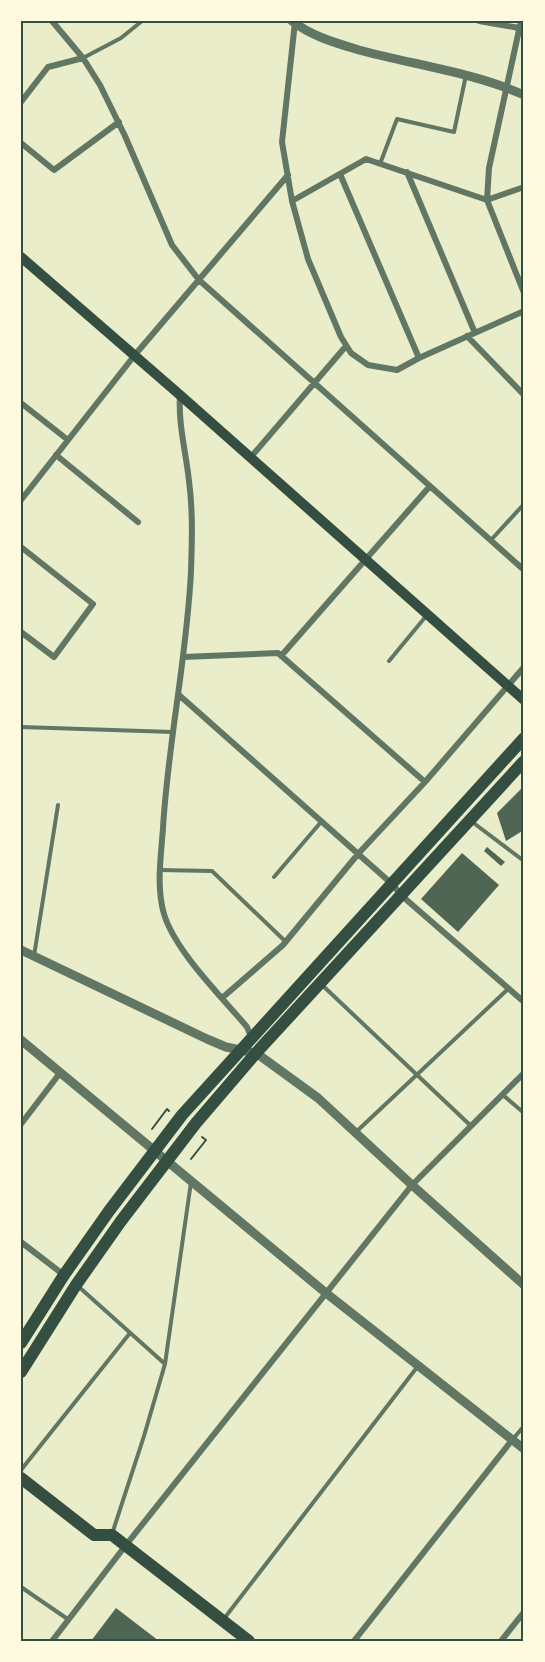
<svg xmlns="http://www.w3.org/2000/svg" width="545" height="1662" font-family="'Roboto Condensed',sans-serif">
<style>
.building{fill:#4f6655}
.lines{fill:none;stroke-linecap:round;stroke-linejoin:round}
.path{stroke:#344e41;stroke-width:2}
.service{stroke:#617663;stroke-width:4}
.minor{stroke:#617663;stroke-width:6}
.tertiary{stroke:#617663;stroke-width:9}
.secondary{stroke:#344e41;stroke-width:10}
.primary{stroke:#344e41;stroke-width:12}
.neatline{fill:none;stroke:#344e41;stroke-width:2}
</style>
<rect width="100%" height="100%" fill="#e9edc9"/>
<path class="building" d="M524,786V830L506,841L497,813Z
M487,847L505,862L501,866L484,851Z
M462,853L499,885L458,932L421,899Z
M116,1608L159,1641H91Z"/>
<g class="lines">
<path class="path" d="M152,1129L167,1109L169,1111
M191,1159L206,1140L202,1137"/>
<path class="service" d="M83,58L121,38L142,21
M380,164L397,119L454,132L466,75
M491,540L524,504
M389,661L427,615
M21,727L173,732
M471,821L524,861
M160,870L212,871L286,942
M274,877L321,822
M34,956L58,805
M321,984L471,1126
M503,1095L524,1113
M356,1132L508,989
M79,1287L165,1364
M513,1439L524,1426
M21,1470L130,1333
M112,1534L144,1436L165,1364L191,1182
M21,1587L69,1620
M223,1620L418,1366"/>
<path class="minor" d="M52,21L83,58L100,85L125,136L172,245L199,280L524,570
M479,21L519,28
M521,21L489,168L487,200L524,293
M295,22L282,142L292,201L308,259L341,337L351,353L368,365L397,370L419,358L524,311
M21,102L48,67L83,58
M21,143L54,170L119,122
M407,172L475,333
M340,174L419,358
M292,201L366,159L487,200L524,187
M467,336L524,395
M180,395C178,424 186,452 189,481C193,511 192,541 191,571C187,657 168,742 163,828C161,857 156,886 164,914C175,951 222,997 247,1027L251,1037
M21,403L68,440
M56,455L138,522
M251,457L346,346
M21,500L134,356L288,175
M21,547L93,604L54,657L21,632
M281,656L430,486
M183,657L278,653L425,782
M179,695L392,884L402,896L524,1002
M222,998L283,945L358,854L425,782L524,667
M21,1124L60,1073
M21,1242L64,1275
M52,1641L126,1545L412,1185L524,1073
M354,1641L512,1440
M501,1641L524,1612"/>
<path class="tertiary" d="M292,21C311,36 336,43 359,50C414,65 472,72 524,95
M21,950L207,1039L226,1047L256,1053L318,1098L412,1185L524,1285
M21,1040L326,1293L524,1449"/>
<path class="secondary" d="M21,257L180,395L524,700"/>
<path class="primary" d="M21,1343L64,1275L109,1211L182,1115L524,738
M21,1372L76,1285L121,1221L196,1123L256,1053L524,761
M21,1478L94,1535H112L249,1641"/>
</g>
<rect width="545" height="1662" fill="none" stroke="#fefae0" stroke-width="45"/>
<rect x="22" y="22" width="500" height="1618" class="neatline"/>
</svg>
